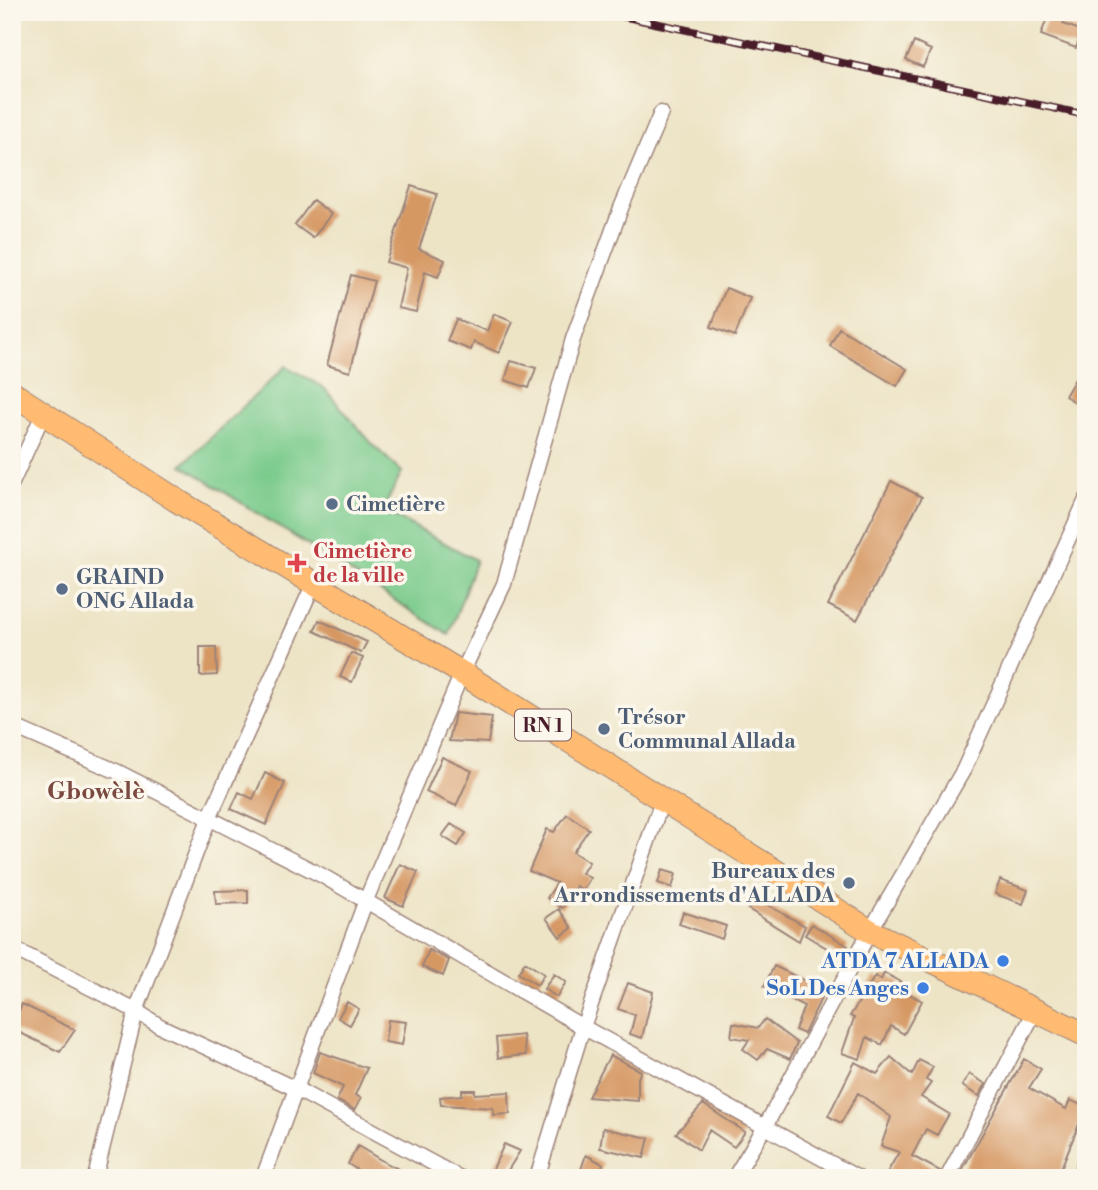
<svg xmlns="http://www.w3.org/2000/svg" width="1098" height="1190" font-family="'Libre Bodoni',serif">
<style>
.green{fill:#7acb8c;stroke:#62755c;stroke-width:2}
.building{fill:#d69863}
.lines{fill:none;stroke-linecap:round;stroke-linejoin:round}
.street-casing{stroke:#9c8278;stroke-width:17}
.primary-casing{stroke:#9c8278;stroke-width:25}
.street{stroke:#fff;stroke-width:14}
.primary{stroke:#ffbb71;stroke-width:23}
.rail-casing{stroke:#4a1f2b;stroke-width:8}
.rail{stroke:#fbf7ec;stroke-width:5;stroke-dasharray:16;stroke-linecap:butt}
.service-dot{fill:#5c6f8a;stroke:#fbf7ec;stroke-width:2.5}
.health-dot{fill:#e0444e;stroke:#fbf7ec;stroke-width:2.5}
.shop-dot{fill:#3f7fe0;stroke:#fbf7ec;stroke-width:2.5}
.labels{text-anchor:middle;stroke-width:7;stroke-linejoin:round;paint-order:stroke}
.shield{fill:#fbf7ec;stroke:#7f6065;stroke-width:2}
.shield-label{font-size:19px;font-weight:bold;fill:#4a1f2b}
.service-label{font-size:21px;font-weight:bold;fill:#4e5e75;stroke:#fbf7ec;text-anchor:start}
.health-label{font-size:21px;font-weight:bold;fill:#be3a42;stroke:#fbf7ec;text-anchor:start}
.shop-label{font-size:21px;font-weight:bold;fill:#366cbe;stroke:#fbf7ec;text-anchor:end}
.quarter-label{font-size:24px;font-weight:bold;fill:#7b493f;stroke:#fbf7ec}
</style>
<rect width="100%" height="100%" fill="#fbf7ec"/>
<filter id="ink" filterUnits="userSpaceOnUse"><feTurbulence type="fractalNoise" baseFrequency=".0143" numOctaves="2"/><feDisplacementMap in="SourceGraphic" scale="14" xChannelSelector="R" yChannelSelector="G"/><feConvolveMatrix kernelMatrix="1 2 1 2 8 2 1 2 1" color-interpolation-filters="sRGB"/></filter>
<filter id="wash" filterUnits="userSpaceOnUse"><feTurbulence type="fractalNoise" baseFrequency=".00686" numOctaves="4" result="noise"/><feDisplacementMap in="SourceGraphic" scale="28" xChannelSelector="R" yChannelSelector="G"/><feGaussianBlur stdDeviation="1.57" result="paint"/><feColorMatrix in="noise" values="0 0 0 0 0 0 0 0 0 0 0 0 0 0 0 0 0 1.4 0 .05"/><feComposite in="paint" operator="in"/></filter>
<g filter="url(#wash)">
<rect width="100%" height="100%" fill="#ede4c6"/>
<path class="green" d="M286,366L324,388L375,447L402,472L383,510L476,560L449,635L182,465Z"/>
<g id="blocks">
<path class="building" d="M1049,12H1067L1063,24L1083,31L1076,48L1041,35Z
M914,42L931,50L923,67L906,60Z
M411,186L437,194L419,249L445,260L438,277L425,272L416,312L398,308L407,268L386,262Z
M313,200L331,214L313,238L295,225Z
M351,275L374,281L350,372L327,365Z
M726,288L750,298L735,336L711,327Z
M494,314L513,322L499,353L474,342L471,350L447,341L456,319L487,331Z
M839,328L907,369L897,386L830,346Z
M511,361L536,368L529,388L505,380Z
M1075,379L1086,385V409L1065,396Z
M891,481L922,497L857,620L828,605Z
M319,620L367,642L361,653L314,631Z
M200,647H216L217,675L200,676Z
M351,653L363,658L352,682L340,677Z
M455,713L492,717L488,743L449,741Z
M442,757L472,771L456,806L426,792Z
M265,773L285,783L266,825L231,809L239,792L253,799Z
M567,814L589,829L573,852L589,862L582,873L590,878L583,890L576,886L562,908L547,898L557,883L529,871L547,829L554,832Z
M451,824L466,833L458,846L442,836Z
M400,864L418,872L403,906L385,898Z
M662,870L676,874L672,888L658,883Z
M1000,880L1028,890L1023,904L995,894Z
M248,890V903L216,904L215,891Z
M755,898L805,926L799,941L748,909Z
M559,909L572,928L560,937L546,918Z
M683,912L726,926L722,939L679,924Z
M812,924L848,946L842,957L805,935Z
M429,950L449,960L443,976L422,967Z
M525,962L544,974L537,985L518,973Z
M774,966L816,986L818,981L827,986L804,1034L795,1030L804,1006L764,986Z
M884,973L901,982L899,988L922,1001L904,1034L891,1026L882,1045L867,1037L860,1059L842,1053L854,1018L850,1016L875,976L881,980Z
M554,974L566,982L557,997L544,989Z
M628,983L653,992L642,1038L630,1034L635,1015L618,1009Z
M347,1002L359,1009L350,1025L338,1018Z
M22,1004L75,1030L60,1052L12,1029V1005L20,1009Z
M765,1019L797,1043L790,1059L767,1049L758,1060L743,1049L749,1040L731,1037L733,1023L758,1028Z
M388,1020L406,1022L402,1045L385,1042Z
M523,1035L526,1055L498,1058L496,1038Z
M320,1052L367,1068L355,1095L361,1098L355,1110L337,1100L343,1087L313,1073Z
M610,1055L641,1071L638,1078V1101L588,1097Z
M891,1057L912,1075L919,1060L933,1067L926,1080L931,1083L921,1097L949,1114L937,1135L926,1129L912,1156L940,1171L937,1178H900L888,1171L899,1152L881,1146L891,1117L858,1093L841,1123L828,1116L855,1062L877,1074Z
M1024,1059L1041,1069L1029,1088L1066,1109L1070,1100L1086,1107L1057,1178H966L960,1174Z
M969,1074L986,1084L979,1096L962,1086Z
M462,1090H475V1094L509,1092L510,1114L493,1115V1108L441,1105L440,1097L462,1095Z
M703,1104L745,1132L734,1147L709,1130L699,1150L676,1133Z
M603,1128L649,1138L644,1158L600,1148Z
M504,1144L520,1151L503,1178H489Z
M358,1146L386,1163L417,1178H353L359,1171L348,1164Z
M586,1155L603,1164L598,1178H578Z"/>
</g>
</g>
<g filter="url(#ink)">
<use href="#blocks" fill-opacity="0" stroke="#9c8278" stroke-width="2"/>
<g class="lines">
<g class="street-casing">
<path id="street" d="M12,483L44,412
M12,726L118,772L321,875L583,1027L858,1178
M12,948L136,1011L160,1026L296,1089L460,1178
M95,1178L136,1011L210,816L313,585
M263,1178L366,900L462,673L504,584L573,339L621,208L661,113
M537,1178L583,1027L662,801
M734,1178L766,1125L870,931L964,769L1086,500
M947,1178L1035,1011
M1078,1178L1086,1161"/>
</g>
<g class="primary-casing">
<path id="primary" d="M12,393L176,500L462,673L870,931L1086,1035"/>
</g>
<use href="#street" class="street"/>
<use href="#primary" class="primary"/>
<g class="rail-casing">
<path id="rail" d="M603,12L1086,115"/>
</g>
<use href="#rail" class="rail"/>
</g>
</g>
<g class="service-dot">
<circle cx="332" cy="504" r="7"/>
<circle cx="62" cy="589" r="7"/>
<circle cx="604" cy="729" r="7"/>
<circle cx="849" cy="883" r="7"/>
</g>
<path class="health-dot" d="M293.5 552.5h7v7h7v7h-7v7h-7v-7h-7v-7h7z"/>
<g class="shop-dot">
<circle cx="1003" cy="961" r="7"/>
<circle cx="923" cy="988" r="7"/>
</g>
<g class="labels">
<rect class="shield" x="515" y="709.5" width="56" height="31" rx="5"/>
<g class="shield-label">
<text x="543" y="732">RN 1</text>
</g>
<g class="service-label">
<text x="346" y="511">Cimetière</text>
<text x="76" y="584">GRAIND<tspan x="76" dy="24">ONG Allada</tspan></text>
<text x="618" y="724">Trésor<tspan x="618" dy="24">Communal Allada</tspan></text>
<text x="835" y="878" text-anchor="end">Bureaux des<tspan x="835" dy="24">Arrondissements d'ALLADA</tspan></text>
</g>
<g class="health-label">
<text x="313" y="558">Cimetière<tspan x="313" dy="24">de la ville</tspan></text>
</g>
<g class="shop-label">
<text x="989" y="968">ATDA 7 ALLADA</text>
<text x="909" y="995">SoL Des Anges</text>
</g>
<g class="quarter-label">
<text x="96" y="799">Gbowèlè</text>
</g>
</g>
<rect width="1098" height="1190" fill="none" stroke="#fbf7ec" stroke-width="42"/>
</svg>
